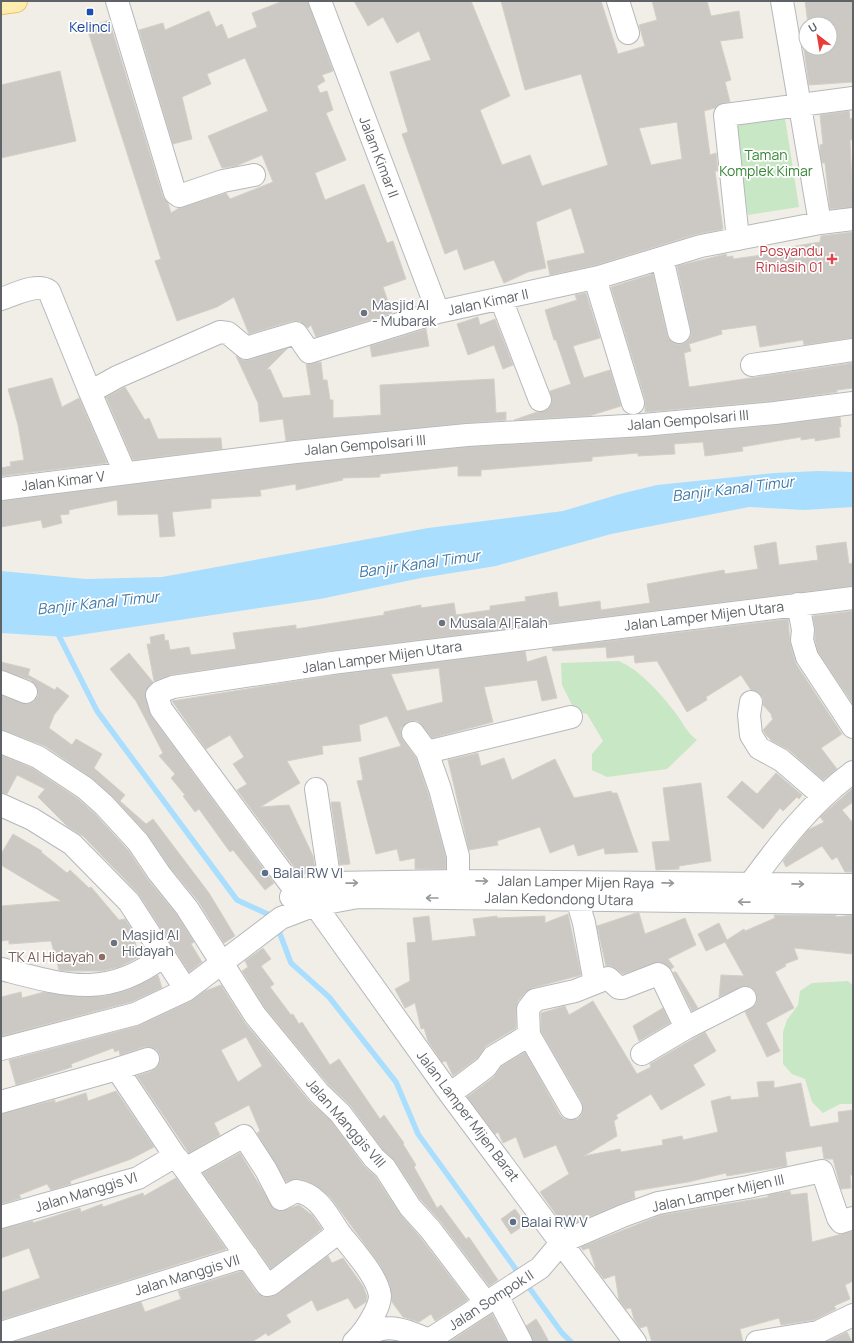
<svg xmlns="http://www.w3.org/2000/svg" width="854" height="1343" font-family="Manrope,sans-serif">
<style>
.green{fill:#c7e7c5}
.water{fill:#aadefe}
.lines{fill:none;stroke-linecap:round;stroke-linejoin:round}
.stream{stroke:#aadefe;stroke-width:5.5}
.building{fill:#ccc9c4;stroke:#d5d0c6;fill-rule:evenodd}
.minor-casing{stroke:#b5b8bb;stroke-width:24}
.major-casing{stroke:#f0c161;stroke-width:24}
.minor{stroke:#fff;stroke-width:22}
.major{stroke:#feedaf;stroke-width:22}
.oneway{stroke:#979a9c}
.transit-dot{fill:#1a4fb4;stroke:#fff;stroke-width:1.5}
.health-dot{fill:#e0444e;stroke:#fff;stroke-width:1.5}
.worship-dot{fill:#6b7280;stroke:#fff;stroke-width:1.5}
.service-dot{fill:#5c6f8a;stroke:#fff;stroke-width:1.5}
.education-dot{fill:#8d6e63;stroke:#fff;stroke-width:1.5}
.labels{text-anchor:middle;stroke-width:3.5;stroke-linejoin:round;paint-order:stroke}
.transit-label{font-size:14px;fill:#164399;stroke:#fff}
.park-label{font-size:14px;fill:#378637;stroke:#fff}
.street-label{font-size:14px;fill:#5f6367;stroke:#fff}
.health-label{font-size:14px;fill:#be3a42;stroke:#fff;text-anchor:end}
.worship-label{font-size:14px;fill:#5b616d;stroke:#fff;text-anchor:start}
.service-label{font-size:14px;fill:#4e5e75;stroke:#fff;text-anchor:start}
.education-label{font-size:14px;fill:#785e54;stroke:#fff;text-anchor:end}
.water-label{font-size:15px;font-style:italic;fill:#427aa8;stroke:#fff}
</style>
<rect width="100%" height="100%" fill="#f1eee8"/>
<path class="green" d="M784,112L799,207L748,215L734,120Z
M619,661C641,671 659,692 674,711C682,721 687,733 697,740L667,769L607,777L592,770V754L603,741L587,714L575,711L562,685L561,663Z
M848,981L853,985V1104H840L823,1113L812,1102L805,1079L792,1074L783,1064V1032L787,1020L798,1005L800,991L812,983Z"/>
<path class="water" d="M818,471L853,472V507L804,510L749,507L611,534L496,566L421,578L320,599L66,637L1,633V571L86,579L162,577L428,528L563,511L620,494L657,485L774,473Z"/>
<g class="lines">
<path class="stream" d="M56,630L97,711L237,900L274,917
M277,926L291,963L329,997L396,1082L418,1134L520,1275
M525,1282L562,1333L571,1342"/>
</g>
<path class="building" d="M283,1H308L333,71L322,75L325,81L317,86L320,93L327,91L333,110L326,113L346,160L315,173L325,200L364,184L387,243L393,241L406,279L383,287L392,313L316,337L311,325L308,328L300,321H292L249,334L234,297L217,307L177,321L155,261L161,259L87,28L109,20L163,197L168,203L171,213L179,208L226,193L230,199L273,182L262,155L236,166L222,168L208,136L268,111L245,58L207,74L211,84L182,97L192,139L173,144L139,30L163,23L165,30L209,11L216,27L222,24L228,39L257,27L252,13Z
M354,1H471L510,96L480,110L502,165L530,155L542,186L608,165L581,74L525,90L501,1H601L618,54L645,46L639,25L657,20L652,1H707L711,16L739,11L743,38L720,41L731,80L725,82L730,102L723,103L715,108L704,111L710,155L716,153L718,171H715L723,229L697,234L596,265L550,275L547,261L585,253L571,208L536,222L546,268L528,272L504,283L494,260L464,270L457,249L445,254L402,134L408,132L390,72L431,60L419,31L397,43L383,17L368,26ZM677,122L682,159L651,165L639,128Z
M805,1H853V82L809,85L802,36H806V48H830V24H808Z
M60,71L76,141L1,158V85Z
M849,111L850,119L853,118V140H850L853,207L830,209L825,163H822L820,152V145L823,144L820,115Z
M853,232V338L804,345L803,340L760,347L756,325L721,330L722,334L689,344L691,351L684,353L689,387L853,363V388L837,390V392L774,401L645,412V399L611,287L653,274L667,335L670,340L675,344H682L687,341L691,336V330L677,266L726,254L727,257L733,256V259L791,251L790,247L820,242L821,236Z
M586,293L600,338L573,346L584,378L610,370L621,406L589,416L514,420L537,412L545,411L549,408L552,402L550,391L571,384L556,340H554L545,310L577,300L575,295Z
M478,317L480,325L495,319L513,365L503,369L494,345L468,355L457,324Z
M426,329L429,346L372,357L370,346Z
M288,348L266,370L270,369L283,398L311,395L306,364L321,362L323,380H327L330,400H333V418L381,415L380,385L494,379L496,413L506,412V420L466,423L286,441L283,419L260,422L258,403L236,356L243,360H249Z
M52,378L62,407L79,398L107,463L1,476V468L11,466L10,462L24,460L18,425L8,389Z
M125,387L145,420L149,418L158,439L221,438L222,449L133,460L106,397Z
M840,417L841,427H839L840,437L815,441V438L801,440V437L742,447L743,451L705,456L703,442L674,444L675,454L638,456V453L592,457V461L481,470V476H458V466L380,474V477L342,478L343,480L296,490V484L260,490L261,496L211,499V508L172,512L175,536L160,537L158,514L118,515L117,500L69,510V514L60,515L62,523L43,528L41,520L1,527V501L297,464L468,447L644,437L776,425Z
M776,542L779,565L818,560L816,546L846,542L849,564L853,563V586L330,651L171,675L154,681L147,644H151L150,637L164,634L165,641L168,640L170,650L189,647L191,655L236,649L233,633L296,625V629L384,615V612L421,605V608L454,603L456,615L490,610V606L526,601L525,597L557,592L559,607L600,601L601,610L650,603L647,584L724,570L725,574L758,569L754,546Z
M853,611V704L818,652L815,639V628L813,616Z
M788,619L790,643L796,664L842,734L821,748L837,769L823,780L789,750L772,741L766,735L763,730L773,719L771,716L772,715L763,705V698L759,693L751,690L741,675L706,697L707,700L687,712L657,661L635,663L634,655L607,658L606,647L553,651L552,648Z
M525,651L527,662L546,656L557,698L542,701L537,680L484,687L493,722L432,738L418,721H411L406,723L401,728V735L403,740L416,758L428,793L446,858V869H415V858L400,861L397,849L376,854L357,781L363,780L359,758L401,746L387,716L359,725L361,741L322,746L323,754L287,761L300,783L260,807L289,805L313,856L315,869L310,870V873L300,875L237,790L247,784L233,764L244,757L230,735L206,749L172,701L334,675ZM439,668L443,702L407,711L391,674Z
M129,653L153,682L145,692L151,716L274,883L265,890L233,850L230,852L199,809L195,812L183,796L185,795L171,778L175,774L159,756L163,753L136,701L110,669Z
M1,662L30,669L28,675L55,690L57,687L69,696L54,715L49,728L72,745L76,739L102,754L94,768L125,795L120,801L146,824L153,819L209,893L235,936L224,943L198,901L169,866L147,834L113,797L93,779L45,746L1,730V695L27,704L34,702L38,696V691L36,685L31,680L1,670Z
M478,753L481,766L504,758L512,780L555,759L574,798L611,791L612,793H617L638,852L605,854L604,848L578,856L574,844L550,853L540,827L497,841L498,845L469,850L448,760Z
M1,755L32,768L77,798L95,814L128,850L149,881L177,915L194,942L191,944L202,962L189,972L138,893L83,836L67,826L38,797L45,789L17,775L7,794L1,793Z
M776,773L802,795L799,799L797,797L783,811L780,808L763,829L727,797L742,781L757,794Z
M701,783L711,861L679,866V869L656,870L652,842L670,841L663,788Z
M853,788V802L842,810L853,823V872H845L837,857L832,860L822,846L786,867L783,861L795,846L808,830L824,822L820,817Z
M331,802H340L350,864L340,865Z
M13,834L42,851L41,852L67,873L70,870L89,888L91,887L119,920L125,919L132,930L139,957L119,967L102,971H67L59,970L51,941L9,944V940L1,941V906L61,901L1,865V854Z
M636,913H639L645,934L685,918L696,945L668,959L674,967L671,969L659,962L623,974L611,966H606L597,926Z
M568,914L581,975L532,988L526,992L518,1001L516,1009V1028L486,1046L477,1058L453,1076L446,1061L442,1062L428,1041L424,1028L421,1029L415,1003L405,1008L395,989L410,981L407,943L416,942L413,918L429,916L432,941L476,936L473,919L497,916V918L545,916V923Z
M774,915H836V917L853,915V954L794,948L798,959L785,964L786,966L775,972L794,1008L766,1023L780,1051L767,1057L745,1012L756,1004L757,998L756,992L751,987L745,986L719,997L721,975L744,976L725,942L706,951L698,934L719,923L727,940L744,929L745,931L775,918Z
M263,948L271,959L261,966L274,984L270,987L291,1015L293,1014L299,1024L302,1022L330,1065L339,1059L380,1119L384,1115L404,1143L403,1144L416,1165L414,1167L437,1208L441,1205L466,1239L469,1237L498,1280L489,1286L440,1221L420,1199L395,1161L383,1150L350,1105L328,1084L265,1008L242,971L248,967L245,961Z
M673,972H676L698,1008L692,1011Z
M158,975L162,988L131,1002L1,1036V997L21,992L22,998L44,992L84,997L105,996L128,990Z
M221,985L245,1023L309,1101L331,1121L364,1166L375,1176L400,1214L420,1237L468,1300L435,1321L431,1314L419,1322L403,1317L392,1302L390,1285L380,1265L331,1198L318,1187L307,1181L299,1179L286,1182L257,1133L260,1131L249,1105L214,1123L220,1135L189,1153L137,1076L152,1071L157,1068L160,1062V1055L157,1050L151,1047H144L120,1055L119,1050L115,1052L113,1048L71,1064L72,1067L16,1085L9,1060L138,1026L191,1001L205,991ZM246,1037L262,1066L238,1082L221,1050Z
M593,1001L637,1074L651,1067L650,1064L705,1032L716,1051L693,1065L705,1085L661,1110L651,1094L616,1115L618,1118L614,1121L617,1136L584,1156L620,1149L621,1152L663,1145L662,1140L682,1136L683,1140L718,1132L711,1101L730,1096L731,1100L759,1097L757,1082L774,1081V1088L801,1083L810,1127L839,1122L838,1112L853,1110V1175H850L851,1188L841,1189L833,1159H824L822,1146L785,1152L787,1166L727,1176L726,1173L688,1182L634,1191L635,1198L565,1227L540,1192L569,1174L556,1145L524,1158L516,1137L503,1143L498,1132L495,1134L467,1097L494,1077L502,1066L525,1052L560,1115L564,1119L571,1120L578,1119L582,1114L583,1108L582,1102L541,1031V1013L565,1006L569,1015Z
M663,1008L670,1023L639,1041L633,1026Z
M116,1091L154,1147L131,1159L70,1181L71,1184L51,1190L47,1184L19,1195L21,1198L1,1204V1114L55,1100V1103L86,1093L88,1101Z
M240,1153L274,1209L281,1211L299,1205L312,1215L322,1229L271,1269L203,1173Z
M176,1178L226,1249L1,1320V1292L40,1278L29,1248L1,1258V1229L33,1221V1223L80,1208L81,1212L102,1204L103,1207L143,1193L144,1196Z
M790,1191L791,1195L807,1193L812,1242L853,1231V1281L845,1285L850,1299L834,1306L836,1309L814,1320L781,1325L779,1318L740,1329L743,1342H652L647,1326L640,1328L634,1319L631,1308L626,1309L619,1300L615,1275L604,1279L596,1269L589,1248L583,1250L581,1247L661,1215L768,1197V1195Z
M515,1209L526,1224L511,1234L501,1219Z
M328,1256L332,1263L343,1258L363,1286L367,1297L366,1302L355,1309L348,1298L317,1311L312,1300L286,1315L291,1322L268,1336L266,1333L252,1342H14L141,1302L145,1312L181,1299L178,1291L242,1271L257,1293L263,1297L274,1296Z
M492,1314L507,1342H449Z
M536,1319L541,1327L549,1342H533L526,1326Z
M847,1332L852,1342H826Z"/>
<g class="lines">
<g class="minor-casing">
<path id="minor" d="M117,1L175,193L179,196L223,181L254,175
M320,1L438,312
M618,1L628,33
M782,1L820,223
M738,239L725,115L853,98
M662,258L679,332
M595,278L633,403
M1,299C14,295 37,282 49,291L90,392L125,473
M501,299L540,400
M752,365L853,350
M90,392L117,377L220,332L228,333L246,348L296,333L309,352L438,312L599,277L701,246L820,223L853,219
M1,489L296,452L467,435L643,425L775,413L853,403
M798,604L803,630L802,640L807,657L853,727
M1,682L26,692
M751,702L749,715L751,735L759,748L781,760L823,796
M413,733L427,752L440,789L458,856V881
M1,742L38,757L85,788L104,805L138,842L159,873L187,908L255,1015L319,1093L340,1113L374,1158L385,1168L410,1207L430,1229L486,1303
M427,752L571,717
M316,789L330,883
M1,805L32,819L72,844L129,902L186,990L281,918L315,905L358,897L853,903
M750,884C780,843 812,802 853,772
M291,897L300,891L330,883L458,881L853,885
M1,969C64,985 107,1000 163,956
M595,983L608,978L619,988H622L658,974L661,976L686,1028L745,998
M529,1035L571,1108
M1,1049L135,1014L186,990
M642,1054L686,1028
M117,1069L148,1059
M450,1094L486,1067L493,1057L529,1035L528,1009L535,1000L575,991L595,983L584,923L577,899
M1,1102L117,1069L175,1156L138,1178L1,1217
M177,1158L185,1169L244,1136L266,1170L281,1199L296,1191C318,1194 328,1216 339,1232
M185,1169L267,1285L271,1284L339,1232C351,1248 378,1276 380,1296C380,1308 365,1331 357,1339
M497,1296L521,1342
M1,1333L247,1256
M354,1342C385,1321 397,1327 429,1340L540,1268L562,1242L625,1215L658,1203L748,1187L822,1171L838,1218L841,1222L853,1218
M635,1342L450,1094L315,905L289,882L161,709L157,695L160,692L173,687L332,663L853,598
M757,1342L818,1332L853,1315"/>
</g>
<g class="major-casing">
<path id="major" d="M1,3L16,1"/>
</g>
<use href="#minor" class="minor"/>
<use href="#major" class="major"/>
</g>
<defs><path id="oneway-shaft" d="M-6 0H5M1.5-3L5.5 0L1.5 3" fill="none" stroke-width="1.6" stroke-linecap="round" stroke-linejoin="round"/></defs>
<g class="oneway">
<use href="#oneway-shaft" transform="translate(482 881) rotate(1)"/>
<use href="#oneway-shaft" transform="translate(352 883) rotate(-1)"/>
<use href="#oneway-shaft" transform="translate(668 883) rotate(1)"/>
<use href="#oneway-shaft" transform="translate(798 884) rotate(1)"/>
<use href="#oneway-shaft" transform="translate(432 898) rotate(-180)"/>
<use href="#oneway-shaft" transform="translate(744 902) rotate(-179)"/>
</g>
<rect class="transit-dot" x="86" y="8" width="8" height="8" rx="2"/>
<path class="health-dot" d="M830 253h4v4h4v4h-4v4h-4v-4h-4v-4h4z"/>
<g class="worship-dot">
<circle cx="364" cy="313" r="4"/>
<circle cx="442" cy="623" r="4"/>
<circle cx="114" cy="943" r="4"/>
</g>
<g class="service-dot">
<circle cx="265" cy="873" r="4"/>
<circle cx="513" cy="1222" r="4"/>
</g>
<circle class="education-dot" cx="102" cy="957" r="4"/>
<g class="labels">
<g class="transit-label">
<text x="90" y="32">Kelinci</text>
</g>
<g class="park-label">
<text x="766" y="160">Taman<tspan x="766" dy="16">Komplek Kimar</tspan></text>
</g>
<g class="street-label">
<text transform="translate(379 157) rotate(69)" y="5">Jalam Kimar II</text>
<text transform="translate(488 302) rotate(-12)" y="5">Jalan Kimar II</text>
<text transform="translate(688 420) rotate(-5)" y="5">Jalan Gempolsari III</text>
<text transform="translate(365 445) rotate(-5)" y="5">Jalan Gempolsari III</text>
<text transform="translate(63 481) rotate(-7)" y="5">Jalan Kimar V</text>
<text transform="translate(704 616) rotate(-7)" y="5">Jalan Lamper Mijen Utara</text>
<text transform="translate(382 657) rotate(-8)" y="5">Jalan Lamper Mijen Utara</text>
<text transform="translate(576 882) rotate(1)" y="5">Jalan Lamper Mijen Raya</text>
<text transform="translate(559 899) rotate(1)" y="5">Jalan Kedondong Utara</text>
<text transform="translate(468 1116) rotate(53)" y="5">Jalan Lamper Mijen Barat</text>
<text transform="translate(346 1123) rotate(49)" y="5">Jalan Manggis VIII</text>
<text transform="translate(86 1192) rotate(-17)" y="5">Jalan Manggis VI</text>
<text transform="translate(718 1193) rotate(-12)" y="5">Jalan Lamper Mijen III</text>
<text transform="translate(187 1275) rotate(-17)" y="5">Jalan Manggis VII</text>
<text transform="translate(491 1300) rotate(-33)" y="5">Jalan Sompok II</text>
</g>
<g class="health-label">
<text x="823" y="256">Posyandu<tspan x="823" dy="16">Riniasih 01</tspan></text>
</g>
<g class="worship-label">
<text x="372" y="310">Masjid Al<tspan x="372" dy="16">- Mubarak</tspan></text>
<text x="450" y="628">Musala Al Falah</text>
<text x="122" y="940">Masjid Al<tspan x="122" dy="16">Hidayah</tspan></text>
</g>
<g class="service-label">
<text x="273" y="878">Balai RW VI</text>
<text x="521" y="1227">Balai RW V</text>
</g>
<g class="education-label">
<text x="94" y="962">TK Al Hidayah</text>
</g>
<g class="water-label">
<text transform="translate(733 489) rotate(-7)" y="5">Banjir Kanal Timur</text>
<text transform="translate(419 564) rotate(-8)" y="5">Banjir Kanal Timur</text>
<text transform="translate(98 603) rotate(-6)" y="5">Banjir Kanal Timur</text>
</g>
</g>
<rect width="854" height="1343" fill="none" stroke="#5f6367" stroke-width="4"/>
<g transform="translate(818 36) rotate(329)"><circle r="19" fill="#ffffff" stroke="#bfc1c2"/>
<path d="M0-3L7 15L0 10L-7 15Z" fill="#e73c37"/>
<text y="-6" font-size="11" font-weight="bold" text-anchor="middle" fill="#5f6367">U</text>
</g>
</svg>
